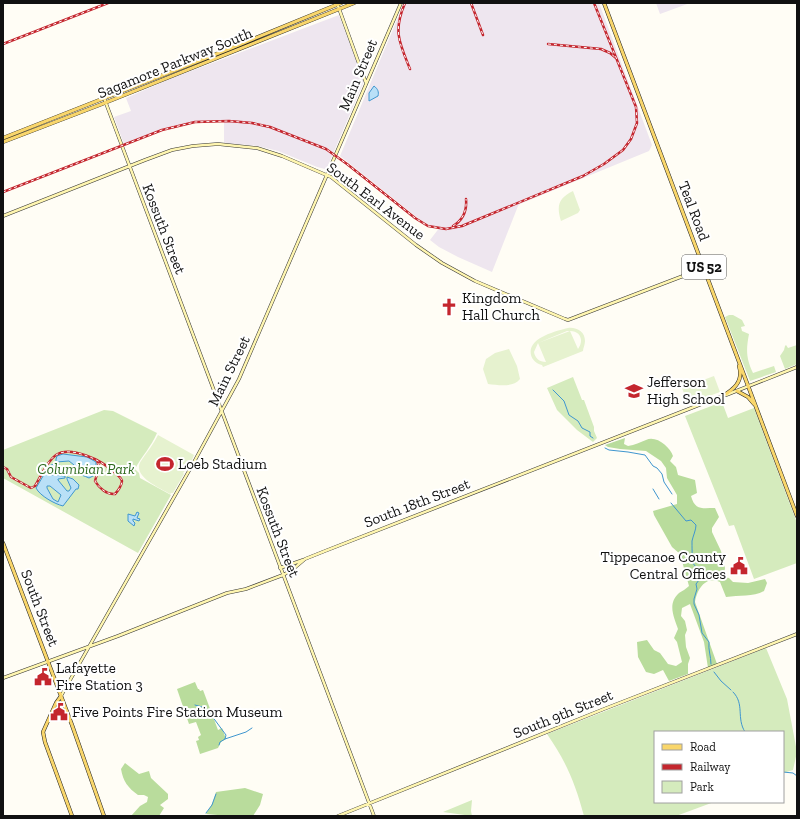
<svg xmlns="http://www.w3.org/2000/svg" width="800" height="819" font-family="'Zilla Slab',serif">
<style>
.industrial{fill:#eee6ef}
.green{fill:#d5ebbd}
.forest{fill:#b9dc9c}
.pitch{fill:#e6f2cf;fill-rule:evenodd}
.water{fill:#b9e0f7;stroke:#3f96cf;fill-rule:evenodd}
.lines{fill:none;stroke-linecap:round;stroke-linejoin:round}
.stream{stroke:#3f96cf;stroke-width:1}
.secondary-casing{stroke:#333;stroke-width:3.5}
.primary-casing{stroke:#222;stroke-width:4}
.secondary{stroke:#fff6b0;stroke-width:2.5}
.primary{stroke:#f9d66b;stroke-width:3}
.rail-casing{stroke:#c4262e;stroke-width:2.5}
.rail{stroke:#fff;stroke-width:1;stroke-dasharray:3;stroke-linecap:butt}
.labels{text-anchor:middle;stroke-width:4;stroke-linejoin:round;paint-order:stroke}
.shield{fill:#fff;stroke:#585858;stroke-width:1}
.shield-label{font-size:14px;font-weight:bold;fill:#111}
.street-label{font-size:15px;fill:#111;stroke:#fff}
.poi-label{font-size:15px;fill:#111;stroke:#fff;text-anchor:start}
.park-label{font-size:15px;font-style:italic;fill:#2f6b1f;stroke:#fff}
</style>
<rect width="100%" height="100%" fill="#fffdf5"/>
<path class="industrial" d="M404,3H599L652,145L649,151L520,204L518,206L492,272L458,257L439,247L430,240L440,227L431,226L419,219L340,156Z
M656,3H690L660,14Z
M339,15L364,81L327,168L325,169L317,167L278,151L258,146L224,143V120H210L173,126L157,131L124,144L114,117L131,111L126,98L170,79Z"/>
<path class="green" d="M729,315H733L742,320L745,326L741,327L742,331L749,334C746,350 746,358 753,373L774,366L776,372L750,381L725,317Z
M786,345L788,348L797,345V364L785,369L780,356L784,350L785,346Z
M573,377L582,400H584L594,427V431L597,438L593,442L577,430L557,410L547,388Z
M722,402L728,418L754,408L797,523V563L754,579L734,525L729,526L685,416Z
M104,410L113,411L157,433C151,447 142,456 135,469L139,473L140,478L171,495L138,553L3,478V450Z
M766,648L787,699L797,752L793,770L783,773V732H655V802H714L676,816H584C575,783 567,763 547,734Z
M472,800L471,811L472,816L443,812Z"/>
<path class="forest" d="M625,438L624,444L628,446C635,445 640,442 646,440C656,435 670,447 673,456L670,461L676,467L678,475L695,480L697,493L691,496C695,511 703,508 715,508L719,517L712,528V532L721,551L725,568L724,574L725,577L729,578L733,582L748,583L765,579L767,583L764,591C753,597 739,595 726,597L720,582C706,575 697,589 695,602L717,664L708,668L704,642L690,604L682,608L681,616L685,621L687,630L685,635L686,647L690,658L688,664V674L669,681L663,670L654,674L646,672L638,657L637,642L647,640L654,650L660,653L668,664L676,666L682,662L677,642L674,638L678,629C674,617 667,604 679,593C682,591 686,589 689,586L680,554L672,547L654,515L653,511L677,504V495L667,478L666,468L661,461L646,451L620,449L608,447L605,445Z
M195,682L198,689H199L200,691L203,690L218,730L222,728L226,739L221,742L218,748L200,754L196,741L199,740L198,737L201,735L196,722L189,724L177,689Z
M125,763L139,774L149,771L151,778L168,794V799L160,805L164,808L159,816H131L140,806L147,802L148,797L144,795H138C128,788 123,781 121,769Z
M245,788L263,794L260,805L253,816H229L206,814L212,804L216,792Z"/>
<path class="pitch" d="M573,191L580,210L578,213L561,221C556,205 559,198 573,191Z
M568,328C577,327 585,332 585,341C585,345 583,348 583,351L543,367L542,365C537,364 532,360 531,355C527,338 556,331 568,328ZM567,331H570L538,343L546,362C539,362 535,358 534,352L538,343ZM570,331C581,331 584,341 578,349Z
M509,349L517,366L520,379C513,388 498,385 488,384L483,369L486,359L495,353Z
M714,376L720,392L688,404L682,388Z
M158,435L194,455L190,465L183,473L184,474L173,493H171L170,494C160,488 131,476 141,461C147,452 153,445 158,435Z"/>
<path class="water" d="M374,86C378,89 379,92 378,96L369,101V93Z
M63,454L87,457L96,462V469L95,475L89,478C79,473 77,477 74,465L69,461L56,462V459L57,456Z
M56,463L59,464L51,475L65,476V478L58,479V480L67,491H69L71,488L67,479V477L73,479L79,485L78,489H76L63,506C55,504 40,496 36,488L49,466ZM47,486H50L61,495L58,502L53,499L47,488Z
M137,512L139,513L137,518L140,519L139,521L133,519V521L135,523L134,526L128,521V514L135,516Z"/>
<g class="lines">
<path class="stream" d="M553,390L564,401L569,415L578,421L582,428L590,432V436L593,438
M605,448L609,450L628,452L645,455L653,466L657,468L662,474L664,482L672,494
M653,489L659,499
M671,503L686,521L691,520L696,525C696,530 693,536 692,541C692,545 692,560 693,563C696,569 703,570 705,578L699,580L696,584L697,589L694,599V604L699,615L702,633L709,642C708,650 711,656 711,664
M714,672L721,681L731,690
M733,692C745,704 736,718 745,732
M195,705L206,708L226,735L225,739L220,742L219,745
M225,739L246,732L252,728
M783,772L793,773L797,776
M206,813L212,805L216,794
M204,816H205"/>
<g class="secondary-casing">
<path id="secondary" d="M337,3L366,83
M104,98L374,816
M3,216L145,160L172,150L193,146L218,144L257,148L282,156L331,177L416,245L442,263L475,281L565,319L568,320L704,268
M726,395L797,367
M280,568L303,560
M3,678L118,636L227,593L246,589L283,575L292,570L305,559L325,551L722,396
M61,696L194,462L239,379L401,3
M338,816L604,709L797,634"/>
</g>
<g class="primary-casing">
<path id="primary" d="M604,3L797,516
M3,138L229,49L341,3
M3,142L102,104L354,3
M737,391L748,397L754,404
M721,397C733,390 744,382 739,366
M3,543L72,725L104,816
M61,696L56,703L43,732L45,742L72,816"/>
</g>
<use href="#secondary" class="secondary"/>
<use href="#primary" class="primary"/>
<g class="rail-casing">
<path id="rail" d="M405,3C393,31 399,42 410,69
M471,3L483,35
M3,44L108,3
M548,44L601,49L610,53L616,58
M3,192L162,130L195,122L229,121L252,123L270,127L326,149L347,164L415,218L428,226L446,229L462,226L583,176L604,164L623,150L631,139L637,123L636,107L594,3
M453,226C463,220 467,210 466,199
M3,467L7,469L11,477L31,488L35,486C41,476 47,461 56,455C71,445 102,461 113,471C116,474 121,477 122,481C122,485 118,491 115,494C107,495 99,488 95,481L99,467L97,460"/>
</g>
<use href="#rail" class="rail"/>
</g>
<defs>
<g id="church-bare" transform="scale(1.38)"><path d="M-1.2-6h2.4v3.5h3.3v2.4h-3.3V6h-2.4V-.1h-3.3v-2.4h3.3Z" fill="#c4262e" stroke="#fff" stroke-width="2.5" paint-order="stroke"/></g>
<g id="school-bare" transform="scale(1.38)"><path d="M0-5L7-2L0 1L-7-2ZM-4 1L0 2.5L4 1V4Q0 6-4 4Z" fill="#c4262e" stroke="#fff" stroke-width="2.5" paint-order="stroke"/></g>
<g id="stadium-bare" transform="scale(1.38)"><path d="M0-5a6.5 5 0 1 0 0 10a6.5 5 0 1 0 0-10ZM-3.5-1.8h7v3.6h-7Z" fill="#c4262e" stroke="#fff" stroke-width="2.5" paint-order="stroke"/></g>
<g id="civic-bare" transform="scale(1.38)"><path d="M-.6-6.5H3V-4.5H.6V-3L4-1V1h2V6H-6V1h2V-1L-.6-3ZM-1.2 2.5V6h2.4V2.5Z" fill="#c4262e" stroke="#fff" stroke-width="2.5" paint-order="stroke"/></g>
</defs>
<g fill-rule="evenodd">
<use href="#church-bare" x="449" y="307"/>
<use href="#school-bare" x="634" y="391"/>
<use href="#stadium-bare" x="165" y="464"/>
<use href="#civic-bare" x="739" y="566"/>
<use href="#civic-bare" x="43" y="677"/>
<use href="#civic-bare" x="59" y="712"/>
</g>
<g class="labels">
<rect class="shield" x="682" y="255" width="44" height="24" rx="3"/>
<g class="shield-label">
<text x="704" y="272">US 52</text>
</g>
<g class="street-label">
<text transform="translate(175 63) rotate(-22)" y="5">Sagamore Parkway South</text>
<text transform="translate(358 75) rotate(-67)" y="5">Main Street</text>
<text transform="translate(376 201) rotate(37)" y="5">South Earl Avenue</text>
<text transform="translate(694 211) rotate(69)" y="5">Teal Road</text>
<text transform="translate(164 229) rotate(69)" y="5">Kossuth Street</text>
<text transform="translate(229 371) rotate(-64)" y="5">Main Street</text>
<text transform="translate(417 503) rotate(-21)" y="5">South 18th Street</text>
<text transform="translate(278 532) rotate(69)" y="5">Kossuth Street</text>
<text transform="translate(40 608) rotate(69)" y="5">South Street</text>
<text transform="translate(563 714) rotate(-22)" y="5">South 9th Street</text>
</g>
<g class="poi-label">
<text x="462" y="303">Kingdom<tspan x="462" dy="17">Hall Church</tspan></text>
<text x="647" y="387">Jefferson<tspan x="647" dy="17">High School</tspan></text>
<text x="178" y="469">Loeb Stadium</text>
<text x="726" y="562" text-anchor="end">Tippecanoe County<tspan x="726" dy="17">Central Offices</tspan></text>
<text x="56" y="673">Lafayette<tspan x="56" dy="17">Fire Station 3</tspan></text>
<text x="72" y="717">Five Points Fire Station Museum</text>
</g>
<g class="park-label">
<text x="86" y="474">Columbian Park</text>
</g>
</g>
<rect width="800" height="819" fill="none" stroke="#111111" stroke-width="8"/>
<rect x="654" y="731" width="130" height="72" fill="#ffffff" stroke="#a0a0a0"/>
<rect x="662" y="744" width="20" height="6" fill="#f9d66b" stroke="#a0a0a0"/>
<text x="690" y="751" font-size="12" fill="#111111">Road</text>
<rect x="662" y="764" width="20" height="6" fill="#c4262e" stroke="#a0a0a0"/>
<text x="690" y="771" font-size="12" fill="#111111">Railway</text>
<rect x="662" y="781" width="20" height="12" fill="#d5ebbd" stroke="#a0a0a0"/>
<text x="690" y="791" font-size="12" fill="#111111">Park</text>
</svg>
